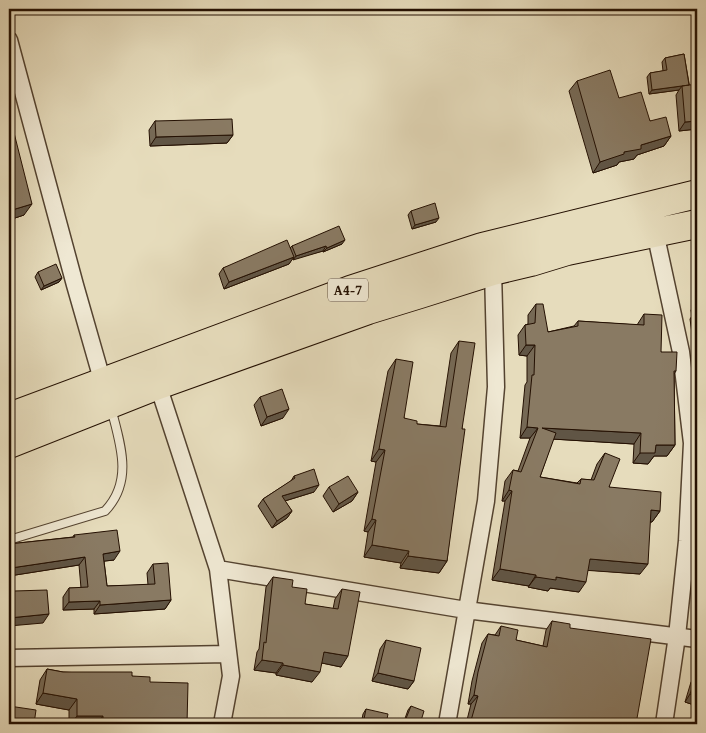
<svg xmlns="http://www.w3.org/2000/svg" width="706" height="733" font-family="'Gentium Book Plus',serif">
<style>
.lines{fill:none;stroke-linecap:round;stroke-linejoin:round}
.lane-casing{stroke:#544330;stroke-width:10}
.street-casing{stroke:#544330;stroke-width:19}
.highway-casing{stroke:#241002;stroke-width:30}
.lane{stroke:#efe8d3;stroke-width:8}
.street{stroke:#efe8d3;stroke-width:16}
.highway{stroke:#e6dcbc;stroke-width:28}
.wall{fill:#766955;stroke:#241002}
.shaded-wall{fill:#605545;stroke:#241002}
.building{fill:#897a63;stroke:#241002}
.labels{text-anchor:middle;stroke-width:4;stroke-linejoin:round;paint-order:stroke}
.shield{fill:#efe8d3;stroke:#615141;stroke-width:1}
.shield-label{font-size:14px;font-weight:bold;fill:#241002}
</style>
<rect width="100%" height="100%" fill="#e6dcbc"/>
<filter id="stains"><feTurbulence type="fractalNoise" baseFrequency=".004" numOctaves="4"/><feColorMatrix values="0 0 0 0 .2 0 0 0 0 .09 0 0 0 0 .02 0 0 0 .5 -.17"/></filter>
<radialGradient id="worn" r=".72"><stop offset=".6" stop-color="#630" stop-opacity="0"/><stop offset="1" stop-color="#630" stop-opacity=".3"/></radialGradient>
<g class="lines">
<g class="lane-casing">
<path id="lane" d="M9,540L105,511C134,481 120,443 111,408"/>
</g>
<g class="street-casing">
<path id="street" d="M9,40L75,285L105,390
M655,232L681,352L692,443L687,541L677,636L664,724
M158,385L218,569L231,676L222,724
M218,569L466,610L697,639
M9,658L228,654
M447,724L486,501L496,387L493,271"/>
</g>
<g class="highway-casing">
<path id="highway" d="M9,417L350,290L482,247L697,194
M9,444L158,385L368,310L420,294L493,271L531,262L567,251L697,224"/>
</g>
<use href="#lane" class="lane"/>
<use href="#street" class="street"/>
<use href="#highway" class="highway"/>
</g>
<path class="wall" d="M684,54L697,129L679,131L676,95L679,90L649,94L647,77L650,73L663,71L662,62L665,58Z
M577,81L619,98L671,136L664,146L637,155L634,159L619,162L617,165L593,173L569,91Z
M9,113L24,215L9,220Z
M155,121L233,135L227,143L150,146L149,130Z
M411,211L436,222L412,229L408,215Z
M342,244L323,252V251L292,259L289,264L224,289L219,274L223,268L290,248L292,246Z
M38,272L62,278L59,282L41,290L35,277Z
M536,304L548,332L574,326L578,321L637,325L644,314L661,352L676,371L674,374L675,445L667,456H654L648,464L633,463L634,444L553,439L540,477L577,483L581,479L591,480L597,464L605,453L609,487L660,511L652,522H650L640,574L588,570L579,592L550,588L548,591L528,587L529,586L492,580L505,501H502L505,481L513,470L518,471L530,438H520L525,385L527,382V356L519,355L518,335L525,325L528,324V315Z
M697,305V348H694L690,319L692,316L691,310L694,306Z
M459,341L462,429L447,561L439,573L400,568L401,563L364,557L368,532L364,531L376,462L371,461L388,371L396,359L404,418L417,424L440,426L451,353Z
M260,397L283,418L261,426L254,405Z
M294,476L314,492L285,501L292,511L287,518L272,528L258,506L263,499L291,481Z
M329,487L358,492L352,501L333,512L323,496Z
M74,535L114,560L104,561L107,586L148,585L147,573L153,564L171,600L165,609L94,614V609L63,610V597L69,588H81L79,565L9,576V544L73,537Z
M273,577L292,587L305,604L333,609L335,599L342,589L341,667L322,663L312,682L276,675V673L254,670L257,652L259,649L266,587Z
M552,621L570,628L636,724H466L471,704H468L472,681L482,643L488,634L495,635L501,626L516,640L543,646L546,630Z
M386,640L414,681L408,689L372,681L380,649Z
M47,669L63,672L132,676L150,682L187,724H69V710L36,704L40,680Z
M697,674V706L685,702L691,682Z
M411,706L420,724H403L408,710Z
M366,709L386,724H361L363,714Z"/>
<path class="shaded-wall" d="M689,85L682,86L679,90L649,94L652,90Z
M697,121V129L679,131L685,122Z
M233,135L227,143L150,146L156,137Z
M671,136L664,146L637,155L634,159L619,162L617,165L593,173L600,162L641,145Z
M32,204L24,215L9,220V214L12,210Z
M439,218L436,222L412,229L415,225Z
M345,240L342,244L323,252L327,248Z
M326,246L323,251L293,260L296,256Z
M294,257L289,264L224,289L229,282Z
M62,278L59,282L41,290L44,286Z
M526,345H535L527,356L519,355Z
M289,409L283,418L261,426L267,417Z
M527,427L538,428L530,438H520Z
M542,428L641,433L634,444L535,438Z
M656,445H675L667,456H654L648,464L633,463L640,453Z
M379,449L385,450L376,462L371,461Z
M319,485L314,492L278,503L282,496Z
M509,490L512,491L505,501H502Z
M358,492L352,501L333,512L339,504Z
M651,510L660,511L652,522L644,521Z
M292,511L287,518L272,528L277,521Z
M372,519L376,520L368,532L364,531Z
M372,545L409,551L401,563L364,557Z
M120,551L114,560L97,562L103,554Z
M408,556L447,561L439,573L400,568Z
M85,557L79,565L9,576V571L11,568Z
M590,559L648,564L640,574L582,570Z
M500,569L536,575L529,586L492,580Z
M536,577H556L586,582L579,592L550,588L548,591L528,587Z
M171,600L165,609L94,614L100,605Z
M100,601L94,609L63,610L69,602Z
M49,614L43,623L9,626V618Z
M324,652L348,656L341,667L317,662Z
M262,660L283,663L276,673L254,670Z
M283,665L320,672L312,682L276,675Z
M378,673L414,681L408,689L372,681Z
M43,693L77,699L69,710L36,704Z
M690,694L697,696V706L685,702Z
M474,695L478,696L471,704H468Z
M77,716H103L97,724H71Z
M405,721L414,724H403Z"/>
<path class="building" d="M684,54L689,85L652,90L650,73L667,70L665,58Z
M610,70L619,98L641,92L650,121L666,117L671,136L641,145V149L624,152V154L600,162L577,81Z
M697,84V121L685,122L682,86Z
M9,113L32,204L12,210L9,198Z
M232,119L233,135L156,137L155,121Z
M435,203L439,218L415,225L411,211Z
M339,226L345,240L327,248L326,246L296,256L292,246Z
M287,240L294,257L229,282L223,268Z
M56,264L62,278L44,286L38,272Z
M536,304H543L548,332L578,326V321L644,325V314L662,315L661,352H677L676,371H674L675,445H656L655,453H640L641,433L542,428L556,433L540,477L580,484L581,479L594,480L605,453L620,459L609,487L661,492L660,511L651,510L648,564L590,559L586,582L556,577V580L536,577V575L500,569L512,491L509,490L513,470L521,472L538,428L527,427L532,375H534L535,345H526L525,325L535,323Z
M697,305V344L693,315L696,314L694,306Z
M459,341L475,343L462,429H465L447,561L408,556L409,551L372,545L376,520L372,519L385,450L379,449L396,359L413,362L404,418L417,421V424L446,427Z
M282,389L289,409L267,417L260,397Z
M314,469L319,485L282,496L292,511L277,521L263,499L295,478L294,476Z
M348,476L358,492L339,504L329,487Z
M117,530L120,551L103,554L107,586L155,584L153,564L168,563L171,600L100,605V601L69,602V588L88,587L85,557L11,568L9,544L75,537L74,535Z
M273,577L293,580L292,587L307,589L305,604L338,609L342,589L360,592L348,656L324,652L320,672L283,665V663L262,660L264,642L266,643Z
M47,590L49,614L9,618V595H14V591Z
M552,621L570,624V628L651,639L636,724H470L478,696L474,695L478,672L488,634L499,636L501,626L518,630L516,640L547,647Z
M386,640L421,648L414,681L378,673Z
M47,669L63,672H132V676L150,677V682L188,683L187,724H103V716H77V699L43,693Z
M697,674V696L690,694Z
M9,675H13L9,706L36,710L34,724H9Z
M411,706L424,711L420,724H414L405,721Z
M366,709L388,714L386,724H363Z"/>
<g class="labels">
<rect class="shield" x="328" y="278.5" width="40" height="23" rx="4"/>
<g class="shield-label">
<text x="348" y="295">A4-7</text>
</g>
</g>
<rect width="706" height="733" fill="none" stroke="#e6dcbc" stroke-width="30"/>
<rect x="10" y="10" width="686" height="713" fill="none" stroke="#241002" stroke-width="2.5"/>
<rect x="15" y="15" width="676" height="703" fill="none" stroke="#241002"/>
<rect width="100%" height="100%" filter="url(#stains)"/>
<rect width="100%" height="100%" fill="url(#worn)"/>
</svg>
